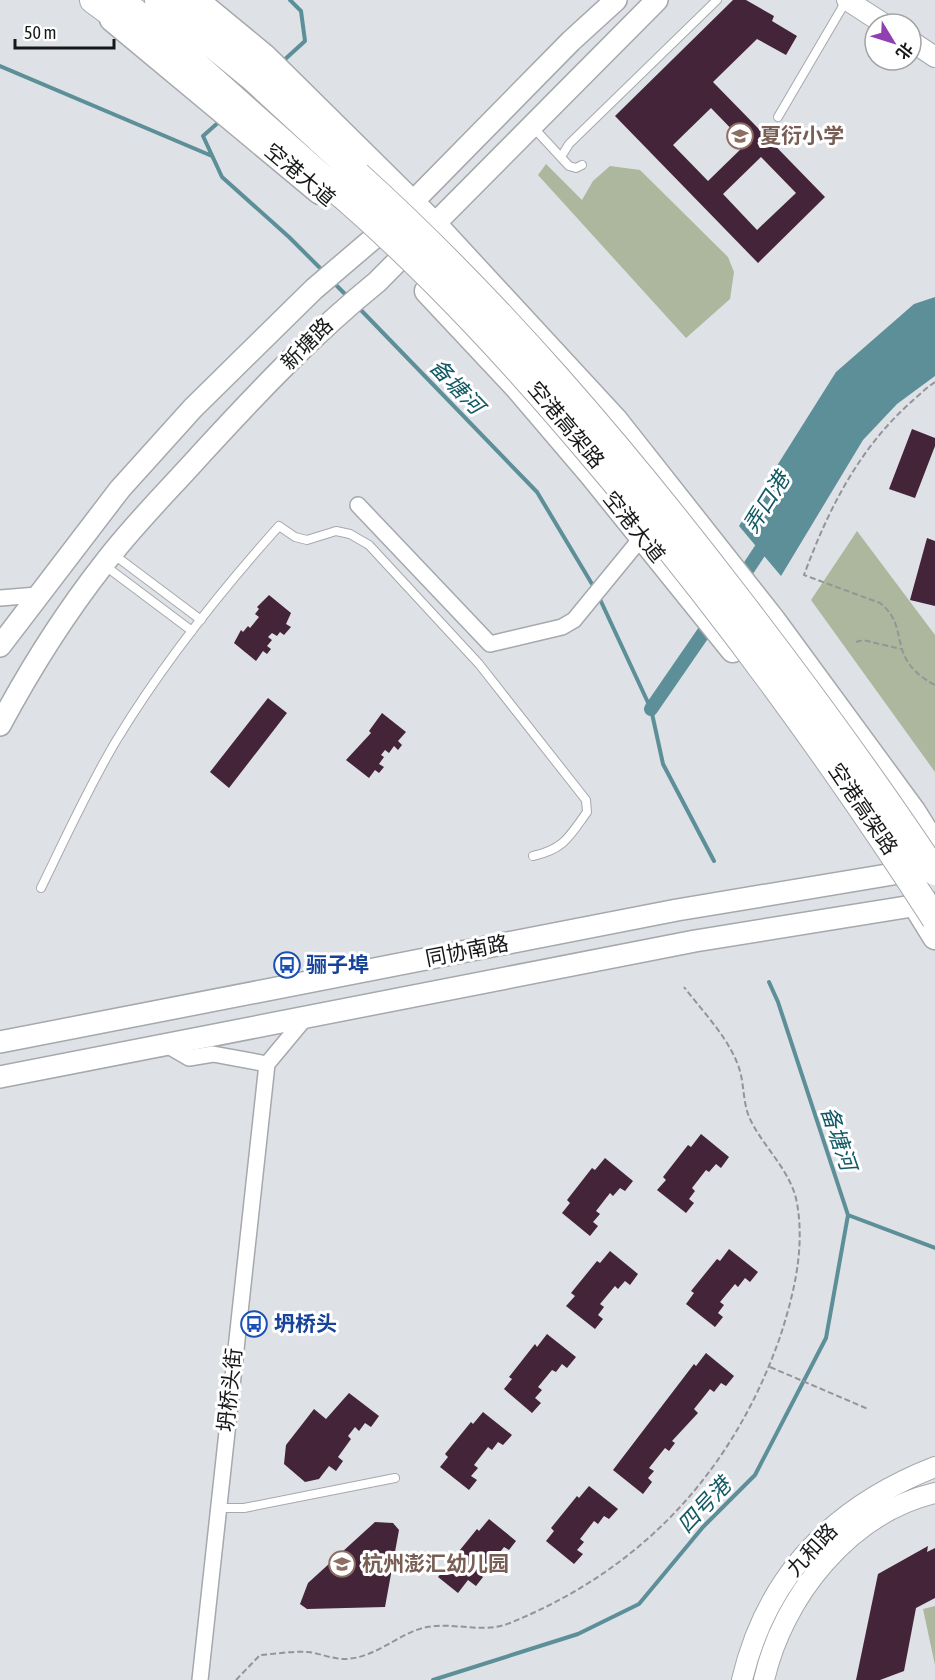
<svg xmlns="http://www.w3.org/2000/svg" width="935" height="1680" font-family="'Asap Condensed','Noto Sans SC',sans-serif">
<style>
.green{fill:#acb79d}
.water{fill:#5d8f99}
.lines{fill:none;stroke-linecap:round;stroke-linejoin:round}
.stream{stroke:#5d8f99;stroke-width:4}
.canal{stroke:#5d8f99;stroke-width:14}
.building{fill:#442438;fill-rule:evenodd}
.service-casing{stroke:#a5a8ac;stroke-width:10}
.minor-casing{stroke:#a5a8ac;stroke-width:18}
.tertiary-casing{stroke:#a5a8ac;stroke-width:22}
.secondary-casing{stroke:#a5a8ac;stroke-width:24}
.primary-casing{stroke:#a5a8ac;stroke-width:27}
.trunk-casing{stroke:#a5a8ac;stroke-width:28}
.path{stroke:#939598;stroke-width:2;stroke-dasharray:6 3;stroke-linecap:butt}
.service{stroke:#fff;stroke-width:8}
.minor{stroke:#fff;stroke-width:15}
.tertiary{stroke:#fff;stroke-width:20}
.secondary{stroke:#fff;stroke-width:21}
.primary{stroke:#fff;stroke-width:24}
.trunk{stroke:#fff;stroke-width:26}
.trunk-bridge-casing{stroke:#a5a8ac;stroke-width:28;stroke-linecap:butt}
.trunk-bridge{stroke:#fff;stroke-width:26}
.labels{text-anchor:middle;stroke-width:6;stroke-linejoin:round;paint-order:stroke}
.education-label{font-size:21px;font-weight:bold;fill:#785e54;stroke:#fff;text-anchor:start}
.street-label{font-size:21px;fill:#171819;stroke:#fff}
.transit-label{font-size:21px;font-weight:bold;fill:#164399;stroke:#fff;text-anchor:start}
.water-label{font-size:22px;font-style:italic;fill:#105965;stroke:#fff}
</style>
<rect width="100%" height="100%" fill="#dee1e5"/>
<path class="green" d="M546,164L582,200L593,181L610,166L640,170L728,257L734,272L730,299L686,338L538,175Z
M857,531L935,635V772L811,600Z
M935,1606V1665L923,1609Z"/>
<path class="water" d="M935,297V376L897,404L863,440L781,576L739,526L836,372L914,304Z"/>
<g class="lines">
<path class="stream" d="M282,62L305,41L301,11L290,0
M0,66L212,156
M220,121L203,136L222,177L289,237L323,271
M332,281L348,297
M358,307L537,492L595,589
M598,595L651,709L663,764L714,861
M848,1215L935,1248
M433,1680L578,1634L639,1604L703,1527L755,1475L826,1338L848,1215L778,1002L769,982"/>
<path class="canal" d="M738,584L769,537
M651,709L713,619"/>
</g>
<path class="building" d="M733,0H746L774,16L772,21L797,36L786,55L757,39L713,82L825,197L758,263L615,116ZM711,108L746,144L708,181L673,145ZM761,157L796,193L757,230L723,194Z
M912,429L935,438V446L915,498L889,489Z
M927,538L935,541V606L910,600Z
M269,595L291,613L286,624L291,627L284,635L280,632L277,636L272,633L268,637L272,640L267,646L271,649L267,654L263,651L256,661L234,643L241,630L243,632L248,626L250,628L259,617L255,614L259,609L257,607Z
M268,698L287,713L229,788L210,772Z
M382,713L406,732L398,741L402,745L398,750L394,746L389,753L385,750L381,755L384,757L379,764L384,767L379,773L375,770L369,778L346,760L371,733L369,731Z
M701,1134L729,1157L721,1168L716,1164L709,1172L706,1170L692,1188L695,1191L689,1199L694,1203L686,1213L657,1190L666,1180L663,1177L688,1145L691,1147Z
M605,1158L633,1181L625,1191L620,1188L613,1196L610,1193L596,1211L600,1214L593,1222L598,1226L590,1236L562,1213L570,1203L567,1200L592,1168L595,1170Z
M729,1249L758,1272L750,1282L745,1278L738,1287L735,1284L720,1302L724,1305L718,1313L723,1317L715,1327L686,1304L694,1293L691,1291L717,1259L720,1261Z
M610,1251L638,1274L630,1285L625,1281L618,1289L615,1286L600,1304L604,1307L598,1315L603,1319L595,1329L566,1306L575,1296L571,1293L597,1261L600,1263Z
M547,1334L576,1357L567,1368L562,1364L556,1372L552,1370L538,1387L542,1390L535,1398L541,1403L532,1413L504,1389L512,1379L509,1377L535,1344L537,1347Z
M706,1353L734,1376L726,1386L721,1383L714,1392L710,1389L694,1409L698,1413L672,1441L675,1443L669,1451L665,1448L649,1468L654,1471L648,1478L652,1482L643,1494L613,1470L694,1364L696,1366Z
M349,1393L379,1416L371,1427L365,1423L359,1431L355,1427L348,1436L351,1439L338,1457L343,1461L336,1471L329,1466L319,1479L305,1482L284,1464L286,1445L314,1409L326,1419Z
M483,1412L512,1435L503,1445L498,1442L492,1450L488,1447L474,1465L478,1468L471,1476L477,1480L469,1490L440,1467L448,1457L445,1454L471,1422L473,1424Z
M589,1486L618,1509L609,1519L604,1516L598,1524L594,1521L580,1539L584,1542L577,1550L583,1554L574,1564L546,1541L554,1531L551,1528L577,1496L579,1498Z
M489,1519L516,1541L509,1550L504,1547L497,1556L495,1554L479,1574L483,1577L476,1586L468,1580L458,1593L438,1577L477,1529L479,1531Z
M375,1522L393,1523L399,1530L385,1607L307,1609L300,1604L308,1583Z
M928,1546L927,1552L935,1548V1598L916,1608L904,1671L880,1680H856L878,1574Z"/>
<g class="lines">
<g class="service-casing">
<path id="service" d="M778,117L846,1
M532,126L569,166L576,168L582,165
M561,157L569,144L717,0
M113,554L201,620
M104,565L192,631
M41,888C65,839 88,788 116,741C162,665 219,593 279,526L295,537L307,540L336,531L350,534L369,545L479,664L586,800L587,812C569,837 564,849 533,856
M219,1508H244L395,1478"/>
</g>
<g class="minor-casing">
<path id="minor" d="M358,505L490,644L562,627L574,620L642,537
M0,598L37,595
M165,1044L189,1058L213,1054L267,1064
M200,1680L267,1064L307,1016"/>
</g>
<g class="tertiary-casing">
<path id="tertiary" d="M847,0L884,24
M911,41L935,57
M742,1680C767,1574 835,1506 935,1467
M764,1680C783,1596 850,1513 935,1493"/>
</g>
<g class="secondary-casing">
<path id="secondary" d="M0,646L120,489L193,408L314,289L395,220L571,41L616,0
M0,725C30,669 64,615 103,565C133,525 169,490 202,453C257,393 314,333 377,282L657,0
M0,1042L677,910L917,870
M0,1077L695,941L931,903"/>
</g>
<g class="primary-casing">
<path id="primary" d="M202,5L265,57L436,226L616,421L773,620L913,811L935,846
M112,19L320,192
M427,291L517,387L592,475L733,650
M914,903L935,937"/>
</g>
<g class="trunk-casing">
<path id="trunk" d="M93,0L131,28
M120,0L148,22L343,196
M158,0L254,79L358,175
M190,0L224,41"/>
</g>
<path class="path" d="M935,382C926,388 918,396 910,403C858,450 828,510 804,575L880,603C912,628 884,658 935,685
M856,642L863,640L901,649
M770,1367L868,1409
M236,1680L260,1655C275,1654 292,1651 308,1652C319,1653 332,1659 344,1659C375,1659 400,1632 427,1627C455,1622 483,1634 510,1623C643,1569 733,1471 780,1337C794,1294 805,1249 797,1203C791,1171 765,1149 751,1121C742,1104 745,1083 738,1065C727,1036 703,1012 684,987"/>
<use href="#service" class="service"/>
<use href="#minor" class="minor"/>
<use href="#tertiary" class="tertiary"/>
<use href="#secondary" class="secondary"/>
<use href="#primary" class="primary"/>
<use href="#trunk" class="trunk"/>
<g class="trunk-bridge-casing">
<path id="trunk-bridge" d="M358,175C498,302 620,445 735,595C805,686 872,777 935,872
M343,196C436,277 518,367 597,461C720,606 832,759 935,919"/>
</g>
<use href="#trunk-bridge" class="trunk-bridge"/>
</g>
<defs>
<g id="school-ring" transform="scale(1.35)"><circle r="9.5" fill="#fff" stroke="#8d6e63" stroke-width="1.5"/><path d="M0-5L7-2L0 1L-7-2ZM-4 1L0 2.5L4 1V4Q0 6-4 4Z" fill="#8d6e63"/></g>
<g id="bus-ring" transform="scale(1.35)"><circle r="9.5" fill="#fff" stroke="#1a4fb4" stroke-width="1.5"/><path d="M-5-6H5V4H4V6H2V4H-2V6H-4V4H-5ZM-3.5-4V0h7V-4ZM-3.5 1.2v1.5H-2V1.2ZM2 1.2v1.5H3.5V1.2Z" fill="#1a4fb4"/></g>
</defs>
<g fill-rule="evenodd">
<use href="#school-ring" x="740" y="136"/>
<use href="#bus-ring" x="287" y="965"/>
<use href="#bus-ring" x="254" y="1324"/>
<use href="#school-ring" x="342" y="1564"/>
</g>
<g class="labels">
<g class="education-label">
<text x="760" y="143">夏衍小学</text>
<text x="362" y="1571">杭州澎汇幼儿园</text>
</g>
<g class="street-label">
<text transform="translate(300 175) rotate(40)" y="7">空港大道</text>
<text transform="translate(307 344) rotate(-45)" y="7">新塘路</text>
<text transform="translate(566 425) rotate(50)" y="7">空港高架路</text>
<text transform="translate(634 527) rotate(51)" y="7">空港大道</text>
<text transform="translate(863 809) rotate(56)" y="7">空港高架路</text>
<text transform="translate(467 951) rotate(-11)" y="7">同协南路</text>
<text transform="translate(230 1390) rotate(-84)" y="7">坍桥头街</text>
<text transform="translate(812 1550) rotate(-47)" y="7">九和路</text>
</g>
<g class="transit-label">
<text x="306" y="972">骊子埠</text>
<text x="274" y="1331">坍桥头</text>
</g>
<g class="water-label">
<text transform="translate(457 386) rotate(46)" y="8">备塘河</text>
<text transform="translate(766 502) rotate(-58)" y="8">弄口港</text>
<text transform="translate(839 1138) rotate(71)" y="8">备塘河</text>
<text transform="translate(704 1505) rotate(-47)" y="8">四号港</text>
</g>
</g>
<g transform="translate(893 42) rotate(128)"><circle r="28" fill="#ffffff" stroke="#a2a3a3" stroke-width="1.5"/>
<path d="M0-4.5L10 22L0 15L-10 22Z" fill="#9040af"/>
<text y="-9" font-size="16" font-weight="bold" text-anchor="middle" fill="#171819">北</text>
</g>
<path d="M15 39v9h99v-9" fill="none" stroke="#171819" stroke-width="3"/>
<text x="24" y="39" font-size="18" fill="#171819" stroke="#ffffff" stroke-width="4.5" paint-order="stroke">50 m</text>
</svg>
